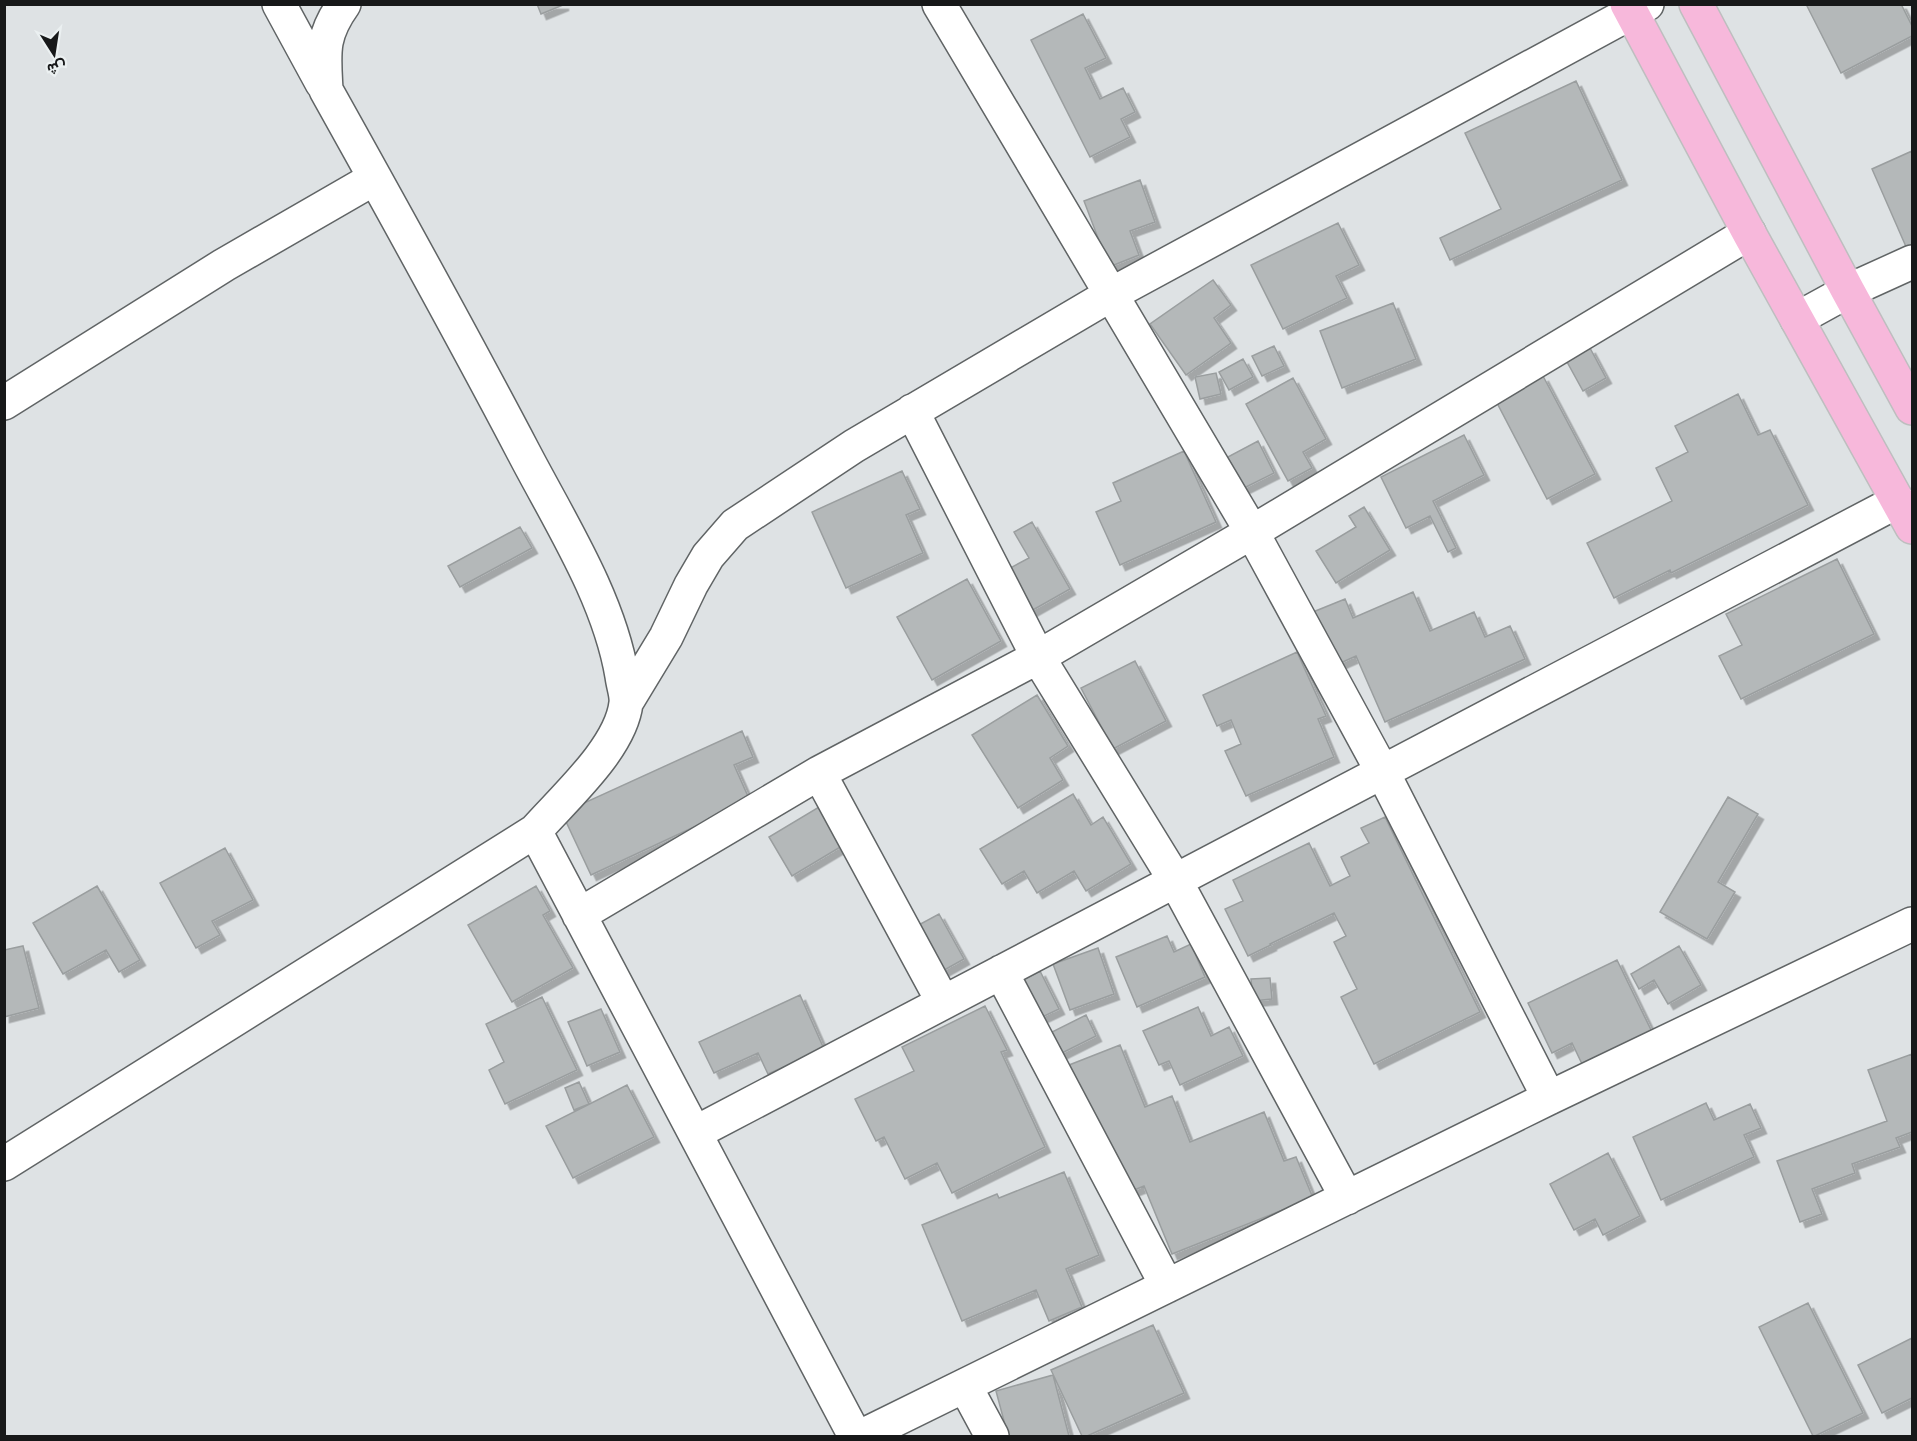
<svg xmlns="http://www.w3.org/2000/svg" width="1917" height="1441" font-family="Raleway,Vazirmatn,sans-serif">
<style>
.building{fill:#b4b8b9;stroke:#9a9e9f;stroke-width:1.5;filter:url(#shadow)}
.lines{fill:none;stroke-linecap:round;stroke-linejoin:round}
.minor-casing{stroke:#606465;stroke-width:36}
.major-casing{stroke:#bebebf;stroke-width:36}
.minor{stroke:#fff;stroke-width:33}
.major{stroke:#f7b8db;stroke-width:33}
</style>
<defs>
<filter id="shadow"><feDropShadow dx="5.5" dy="5.5" stdDeviation="0" flood-color="#0004"/></filter>
</defs>
<rect width="100%" height="100%" fill="#dee2e4"/>
<path class="building" d="M537,4H563V5L541,14Z
M1806,4H1901L1912,26V36L1841,73Z
M1083,14L1106,58L1085,68L1100,99L1123,88L1135,112L1121,119L1130,137L1090,157L1031,40Z
M1576,81L1622,180L1450,260L1440,238L1501,209L1465,133Z
M1912,151V246L1907,249L1872,169Z
M1140,180L1155,222L1130,231L1139,255L1109,267L1084,201Z
M1338,223L1359,265L1336,276L1347,298L1283,329L1251,265Z
M1213,280L1231,305L1214,318L1231,343L1186,375L1150,324Z
M1393,303L1416,359L1342,388L1320,331Z
M1274,346L1284,366L1262,376L1252,356Z
M1590,348L1606,378L1583,391L1566,360Z
M1243,359L1253,377L1229,390L1219,372Z
M1216,373L1221,394L1200,399L1195,377Z
M1543,376L1595,474L1547,499L1496,401Z
M1293,378L1326,439L1303,452L1312,468L1288,481L1246,404Z
M1738,394L1758,435L1770,430L1808,505L1671,573L1670,570L1614,598L1587,543L1672,501L1656,468L1688,452L1675,426Z
M1464,435L1484,475L1433,501L1456,548L1448,552L1430,516L1406,528L1381,477Z
M1258,441L1274,473L1240,490L1224,459Z
M1184,451L1216,522L1120,565L1096,512L1121,501L1113,483Z
M902,471L920,509L906,515L923,553L846,588L812,512Z
M1364,507L1390,550L1336,583L1316,551L1356,527L1349,516Z
M1032,522L1070,589L1024,615L1001,573L1029,558L1014,532Z
M520,527L532,548L460,587L448,566Z
M1837,559L1874,634L1741,699L1719,656L1742,645L1726,614Z
M967,579L1001,641L932,680L897,617Z
M1413,592L1430,631L1474,612L1485,637L1510,626L1525,659L1385,722L1356,656L1336,665L1313,612L1345,599L1353,618Z
M1297,652L1326,716L1318,719L1334,757L1246,796L1225,751L1241,744L1231,720L1217,726L1203,695Z
M1135,661L1166,721L1113,749L1081,688Z
M1037,695L1068,746L1050,758L1063,780L1018,808L972,735Z
M742,731L753,757L734,765L750,801L591,875L562,813Z
M1073,794L1091,825L1103,817L1131,864L1086,891L1074,871L1037,893L1024,871L1002,884L980,849Z
M1728,797L1758,814L1718,882L1735,892L1707,939L1660,912Z
M819,807L842,846L792,876L769,837Z
M1385,817L1480,1012L1374,1064L1341,997L1357,989L1334,942L1346,936L1334,913L1270,944L1271,945L1248,956L1225,909L1243,901L1233,880L1309,843L1330,886L1350,876L1341,857L1369,843L1361,828Z
M225,848L253,900L212,921L220,935L196,948L160,883Z
M97,886L140,960L119,972L106,950L63,974L33,923Z
M536,886L550,911L543,915L573,968L512,1002L468,925Z
M939,914L964,959L939,973L913,928Z
M1167,936L1174,952L1191,944L1205,977L1137,1007L1116,957Z
M23,946L39,1008L4,1017V950Z
M1679,946L1701,985L1668,1004L1654,980L1639,989L1631,974Z
M1098,948L1114,994L1070,1010L1053,964Z
M1617,960L1652,1032L1583,1066L1572,1043L1552,1053L1528,1003Z
M1040,971L1059,1009L1038,1019L1019,982Z
M1270,978L1272,999L1253,1001L1251,979Z
M800,995L824,1049L768,1074L758,1053L714,1073L699,1042Z
M542,997L577,1070L505,1104L489,1070L504,1062L486,1024Z
M985,1006L1007,1050L1001,1052L1045,1147L952,1193L937,1163L905,1179L884,1137L876,1141L855,1099L914,1071L902,1047Z
M1198,1007L1211,1036L1229,1027L1243,1056L1180,1085L1169,1061L1159,1065L1143,1031Z
M601,1009L620,1052L587,1066L568,1022Z
M1086,1015L1096,1036L1058,1055L1048,1034Z
M1120,1045L1145,1107L1172,1096L1190,1142L1264,1112L1284,1161L1296,1157L1313,1198L1172,1254L1144,1186L1119,1196L1064,1067Z
M1912,1054V1132L1896,1138L1900,1147L1852,1164L1855,1173L1812,1189L1822,1214L1800,1222L1777,1161L1887,1121L1868,1070Z
M579,1082L589,1104L574,1110L565,1088Z
M627,1085L654,1137L573,1178L546,1126Z
M1706,1103L1714,1120L1750,1104L1761,1128L1744,1135L1754,1157L1661,1200L1633,1137Z
M1608,1153L1640,1216L1603,1235L1595,1219L1574,1230L1550,1184Z
M1064,1172L1099,1255L1066,1269L1082,1307L1049,1321L1036,1290L962,1321L922,1225L997,1194L999,1198Z
M1808,1303L1863,1413L1815,1436H1813L1759,1327Z
M1153,1325L1184,1393L1087,1436H1082L1051,1370Z
M1912,1338V1398L1882,1413L1858,1365Z
M1053,1375L1069,1436H1008L996,1391Z"/>
<g class="lines">
<g class="minor-casing">
<path id="minor" d="M279,4L322,83
M939,4L1252,532L1382,771L1549,1098
M1797,319L1848,291L1912,262
M4,403L224,265L375,178
M912,411L1038,657L1175,880L1347,1198
M626,703L666,637L691,585L708,556L735,525L854,446L1110,295L1647,4
M819,773L943,1002
M535,831L855,1436
M579,915L819,773L1038,657L1252,532L1749,233
M1001,972L1167,1286
M695,1133L1898,501
M4,1164L535,831C564,798 621,748 626,703C627,695 623,685 622,676C609,598 560,522 524,453C460,331 393,210 326,90C324,53 321,36 344,4
M965,1386L992,1436
M862,1436L1549,1098L1912,924"/>
</g>
<g class="major-casing">
<path id="major" d="M1627,4L1749,233L1912,527
M1696,4L1848,291L1912,408"/>
</g>
<use href="#minor" class="minor"/>
<use href="#major" class="major"/>
</g>
<rect width="1917" height="1441" fill="none" stroke="#171819" stroke-width="12"/>
<g transform="translate(54 54) rotate(168)" stroke="#ebf0f1" stroke-width="4.5" paint-order="stroke">
<path d="M0-4.5L10 22L0 15L-10 22Z" fill="#171819"/>
<text y="-9" font-size="16" font-weight="bold" text-anchor="middle" fill="#171819">ش</text>
</g>
</svg>
